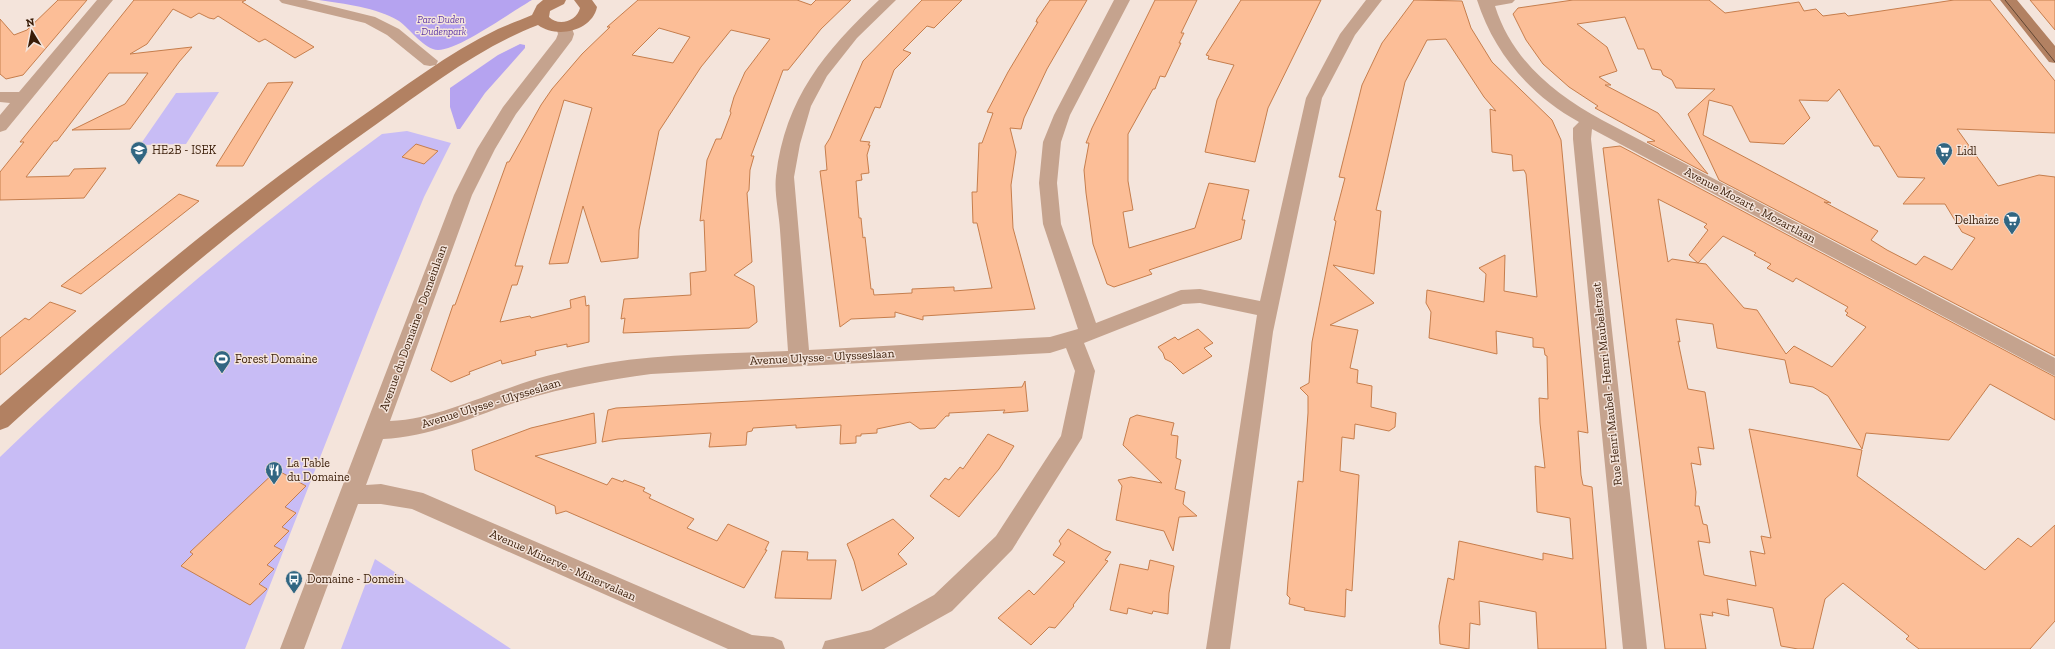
<svg xmlns="http://www.w3.org/2000/svg" width="2055" height="649" font-family="'Zilla Slab',serif">
<style>
.green{fill:#c8bcf5}
.forest{fill:#b5a3f0}
.building{fill:#fcbe97;stroke:#c67e4d;fill-rule:evenodd}
.lines{fill:none;stroke-linecap:round;stroke-linejoin:round}
.street{fill:#c5a38e;fill-rule:evenodd}
.secondary{fill:#b28162;fill-rule:evenodd}
.tram{stroke:#5f4533;stroke-width:1}
.labels{text-anchor:middle;stroke-width:3;stroke-linejoin:round;paint-order:stroke}
.far-park-label{font-size:10px;font-style:italic;fill:#5e39a7;stroke:#f4e4db}
.poi-label{font-size:12px;fill:#391c07;stroke:#f4e4db;text-anchor:start}
.street-label{font-size:12px;fill:#391c07;stroke:#f4e4db}
</style>
<rect width="100%" height="100%" fill="#f4e4db"/>
<path class="green" d="M219,92L186,144L140,145L176,93Z
M407,131L451,143L424,197L377,312L245,649H0V457C120,341 248,232 382,134Z
M375,559L511,649H341Z"/>
<path class="forest" d="M319,0H532C511,12 459,50 438,50C425,50 409,28 399,21C376,7 344,4 319,0Z
M520,44L525,45V48L485,93L460,129H457L450,107V88L498,55Z"/>
<path class="building" d="M58,0H87L23,75L6,79L0,74V19L14,35L27,30Z
M134,0H246L242,2L314,47L295,58L265,39L259,42L218,16L214,19L209,18L199,13L191,18L173,9L147,44L130,54L192,47L179,62L130,129L72,130L125,104L148,73H109L57,141H54L26,177L69,176L74,169L106,168L84,198L0,200V172L24,142H20Z
M638,0H797L811,5L816,0H851L821,29L788,70H783L751,156H754L750,170L749,190L747,193L752,262L734,275L754,286L757,322L749,328L623,333L625,318L621,319L624,299L691,295L690,273L706,271L704,220L700,221L707,160L716,139H721L731,113L730,111L734,97L745,72L770,39L731,30L701,67L659,131L639,230L638,258L601,262L583,206L568,263L549,264L592,108L564,100L515,266H523L517,285H512L500,322L530,316L531,318L571,308L570,300L585,296L586,306L589,305V342L567,347V344L535,351L536,355L502,364L501,360L469,372L470,374L451,382L431,370L453,305H455L507,162H509L541,105L552,89L582,54L610,27H607ZM659,28L690,37L673,63L632,55Z
M922,0H962L934,28L927,26L903,50L911,53L894,70L880,108L875,107L860,141L870,142L868,145H870L867,155L869,173L861,174L862,180L856,181L859,218H861L863,238L865,237L871,289H873L874,295L912,293V289L954,287V291L992,288L977,223H973L972,192H977L979,143H982L993,113L987,112L1008,72L1038,22H1036L1037,19L1050,0H1087L1047,69L1024,118L1021,129L1010,128L1016,152L1011,185L1013,228L1035,309L923,316V320L895,312V317L851,319L840,327L820,171L827,170L825,146L830,138L863,61Z
M1155,0H1197L1181,33H1184L1179,43H1181L1165,77L1160,76L1155,89H1153L1128,134V181L1133,210L1123,212L1129,248L1195,228L1209,183L1249,190L1242,220H1245L1241,239L1149,270L1152,274L1114,287L1107,284L1093,244L1086,193L1084,170L1089,143H1086L1092,128Z
M1241,0H1321L1268,108L1255,162L1205,152L1217,100L1234,65L1208,59L1209,56L1206,55Z
M1414,0L1462,1L1471,28L1492,62L1552,120L1561,140L1588,433L1578,431L1581,475L1583,485L1592,487L1606,649H1538L1536,612L1479,601L1480,625L1470,623L1469,649L1440,644L1439,626L1448,578L1454,580L1459,541L1543,560V553L1573,559L1570,518L1537,512L1535,466L1545,468L1540,423L1539,398L1548,399L1547,356L1545,355L1544,348L1533,347V338L1496,331L1497,354L1429,338L1431,312L1426,303L1427,290L1484,302L1486,274L1479,268L1505,255L1504,291L1537,297L1526,174L1524,170L1513,171L1512,155L1492,152L1490,109L1496,111L1484,97L1446,39L1427,40L1405,82L1376,210L1381,211L1374,274L1333,265L1374,303L1330,325L1358,330L1350,368L1358,370L1357,383L1372,386L1371,407L1396,413L1395,427L1389,431L1355,424L1354,439L1342,437L1340,471L1359,475L1352,591L1346,589L1345,617L1304,610L1305,608L1289,604L1290,598L1287,595L1288,581L1298,481L1303,482L1308,413V396L1300,388L1309,383L1312,342L1336,221L1334,220L1345,178L1339,177L1362,85L1382,43Z
M1573,0H1709L1725,13L1799,2L1804,11L1816,9L1823,16L1845,13L1848,16L1954,0H1990L2055,81V133L1957,129L1998,186L2039,175L2055,177V356L1719,180L1688,114L1715,89L1676,88L1672,80L1663,75L1661,70L1652,69L1644,49H1638L1625,17L1577,24L1607,47L1617,71L1599,77L1611,85H1605L1658,113L1708,174L1647,142L1655,141L1595,108L1598,106L1569,87L1543,64L1526,40L1513,14L1518,8ZM1839,89L1874,146H1879L1898,177L1925,178L1903,204H1945L1962,232L1975,238L1952,270L1924,256L1916,265L1887,250L1871,240L1878,231L1824,202L1831,203L1703,135L1709,100L1732,106L1750,142L1784,144L1810,118L1799,100L1828,101Z
M2030,0H2055V30Z
M293,82L243,166H216L268,83Z
M416,144L438,151L424,164L402,157Z
M1620,146L2055,377V420L1990,384L1949,440L1866,433L1862,449L1828,396L1813,387L1790,383L1785,360L1717,348L1713,324L1676,319L1680,342L1678,341L1688,389L1705,392L1714,449L1698,447L1701,465L1691,463L1696,492L1695,506H1699L1703,524L1707,525L1710,543L1698,541L1704,575L1756,586L1750,551L1765,554L1761,536L1771,538L1749,429L1862,450L1857,476L1985,570L2018,538L2031,547L2055,525V621L2030,649H1919L1906,639L1909,636L1843,583L1825,599L1813,649H1798L1781,646L1773,608L1727,599L1729,616L1712,612L1713,616L1700,614L1706,649H1665L1603,148ZM1658,199L1707,224L1704,227L1708,230L1689,255L1698,263L1672,259L1668,262ZM1723,236L1756,253L1754,255L1771,264L1767,268L1793,282L1796,278L1848,307L1845,311L1848,313L1846,315L1866,327L1832,367L1794,346L1786,354L1757,310L1744,308L1706,264L1698,263Z
M179,194L199,201L81,294L61,286Z
M50,302L76,311L0,375V338L25,318L29,320Z
M1198,329L1213,343L1204,348L1212,356L1183,374L1171,362L1165,359L1163,353L1158,347L1175,337L1178,340Z
M1025,381L1028,411L1003,413L1005,410L949,413V416H946L935,428L920,429L910,422L877,429V433L861,434V436H856V443L840,444L841,425L796,428V425L753,428L752,431L747,432L746,445L709,447L711,433L618,439L602,442L608,410L616,408L1022,387Z
M594,413L596,443L535,456L607,485L612,478L623,482L624,480L645,488L643,491L651,495L649,498L694,519L687,528L717,541L728,524L769,542L765,550H767L744,588L566,511L556,514L555,506L475,470L472,450L531,428Z
M1137,415L1174,423L1171,435L1178,436L1176,458L1181,460L1175,489L1185,492L1183,504L1197,516L1179,517L1173,551L1164,531L1116,520L1122,486L1118,480L1131,477L1162,483L1123,445L1130,418Z
M988,434L1014,446L999,469L959,517L930,496L945,478L949,480L960,467L963,469Z
M277,470L306,486L285,507L296,513L282,527L289,531L274,546L282,550L267,565L274,569L259,584L267,589L250,605L181,566L193,554L190,552Z
M893,519L914,538L898,554L907,564L862,591L854,561L847,544Z
M1068,529L1104,550L1111,552L1105,560L1108,561L1073,605L1074,606L1055,628L1049,627L1031,645L998,618L1029,590L1034,595L1065,562L1053,555L1061,544L1059,541Z
M782,551L808,552L807,560H836L831,599L775,598Z
M1150,560L1174,566L1169,593L1168,614L1153,611L1152,614L1128,608L1127,614L1110,610L1120,564L1148,570Z"/>
<g class="lines">
<path class="street" d="M97,0H113L6,130L0,132V115L10,103L0,102V92H19Z
M279,0H306L375,17L399,29L438,61L436,65L430,66L424,65L387,35L365,23L282,3Z
M879,0H896L857,38L827,76L811,106L800,144L794,177L809,350L1050,337L1078,329L1043,224L1039,183L1043,142L1054,115L1114,0H1130L1070,115L1061,142L1057,183L1061,224L1096,323L1181,290L1200,289L1260,301L1306,98L1340,34L1366,0H1382L1355,35L1322,98L1273,332L1230,649H1206L1257,315L1200,303L1183,304L1084,343L1095,371L1082,438L1012,550L952,611L884,649H822L825,641L871,630L934,595L996,536L1061,436L1075,371L1066,348L1050,353L651,374C608,380 565,387 523,400C476,415 433,437 383,439L366,485L381,484L423,493L752,635L773,637L782,641L785,649H728L412,509L381,504H358L304,649H280L454,195L477,149L503,107L556,39L558,34L556,26L558,23H570L574,34L572,40L516,114L495,149L472,195L390,421C432,419 472,400 512,387C536,378 561,372 585,367C651,353 721,354 788,351C785,310 783,270 780,230C779,213 774,193 776,176C785,98 825,51 879,0Z
M1477,0H1515L1512,3L1495,6C1512,60 1554,94 1602,120L2055,358V376L1592,129L1591,139L1647,649H1623L1573,139V128L1579,122C1530,95 1494,53 1477,0Z"/>
<path class="secondary" d="M543,0H566L564,4L550,11L549,17C559,27 577,21 580,8L574,0H592L597,7C592,31 557,39 538,25C479,48 429,87 378,123C247,215 127,319 8,427L0,430V406C115,305 232,206 358,119C403,88 448,53 498,29C509,24 521,20 532,15L537,5Z
M2000,0H2017L2055,46V63L2049,62Z"/>
<path class="tram" d="M2005,0L2055,62"/>
</g>
<defs>
<g id="university-pin" transform="scale(0.9)"><path d="M0 17L-7.5 6A9.5 9.5 0 1 1 7.5 6Z" fill="#316682" stroke="#f4e4db"/><path d="M0-5L7-2L0 1L-7-2ZM-4 1L0 2.5L4 1V4Q0 6-4 4Z" fill="#fff"/></g>
<g id="supermarket-pin" transform="scale(0.9)"><path d="M0 17L-7.5 6A9.5 9.5 0 1 1 7.5 6Z" fill="#316682" stroke="#f4e4db"/><path d="M-6-5.5h2.5l.6 2H6L4.5 2H-2.5L-4.4-4H-6ZM-1.5 3.2a1.3 1.3 0 1 0 .1 0ZM3 3.2a1.3 1.3 0 1 0 .1 0Z" fill="#fff"/></g>
<g id="stadium-pin" transform="scale(0.9)"><path d="M0 17L-7.5 6A9.5 9.5 0 1 1 7.5 6Z" fill="#316682" stroke="#f4e4db"/><path d="M0-5a6.5 5 0 1 0 0 10a6.5 5 0 1 0 0-10ZM-3.5-1.8h7v3.6h-7Z" fill="#fff"/></g>
<g id="restaurant-pin" transform="scale(0.9)"><path d="M0 17L-7.5 6A9.5 9.5 0 1 1 7.5 6Z" fill="#316682" stroke="#f4e4db"/><path d="M-5-6h1v4h1v-4h1v4h1v-4h1v5L-1.5 .5V6h-2V.5L-5-1ZM5-6V6H3V1.5H1.5Q1.5-4 5-6Z" fill="#fff"/></g>
<g id="bus-pin" transform="scale(0.9)"><path d="M0 17L-7.5 6A9.5 9.5 0 1 1 7.5 6Z" fill="#316682" stroke="#f4e4db"/><path d="M-5-6H5V4H4V6H2V4H-2V6H-4V4H-5ZM-3.5-4V0h7V-4ZM-3.5 1.2v1.5H-2V1.2ZM2 1.2v1.5H3.5V1.2Z" fill="#fff"/></g>
</defs>
<g fill-rule="evenodd">
<use href="#university-pin" x="139" y="150"/>
<use href="#supermarket-pin" x="1944" y="151"/>
<use href="#supermarket-pin" x="2012" y="220"/>
<use href="#stadium-pin" x="222" y="359"/>
<use href="#restaurant-pin" x="274" y="470"/>
<use href="#bus-pin" x="294" y="579"/>
</g>
<g class="labels">
<g class="far-park-label">
<text x="441" y="23">Parc Duden<tspan x="441" dy="12">- Dudenpark</tspan></text>
</g>
<g class="poi-label">
<text x="152" y="154">HE2B - ISEK</text>
<text x="1957" y="155">Lidl</text>
<text x="1999" y="224" text-anchor="end">Delhaize</text>
<text x="235" y="363">Forest Domaine</text>
<text x="287" y="467">La Table<tspan x="287" dy="14">du Domaine</tspan></text>
<text x="307" y="583">Domaine - Domein</text>
</g>
<g class="street-label">
<text transform="translate(1750 205) rotate(28)" y="4">Avenue Mozart - Mozartlaan</text>
<text transform="translate(413 328) rotate(-70)" y="4">Avenue du Domaine - Domeinlaan</text>
<text transform="translate(822 357) rotate(-3)" y="4">Avenue Ulysse - Ulysseslaan</text>
<text transform="translate(1607 384) rotate(-96)" y="4">Rue Henri Maubel - Henri Maubelstraat</text>
<text transform="translate(491 403) rotate(-17)" y="4">Avenue Ulysse - Ulysseslaan</text>
<text transform="translate(563 565) rotate(24)" y="4">Avenue Minerve - Minervalaan</text>
</g>
</g>
<g transform="translate(32 32) rotate(350)" stroke="#f4e4db" stroke-width="3" paint-order="stroke">
<path d="M0-3L7 15L0 10L-7 15Z" fill="#391c07"/>
<text y="-6" font-size="11" font-weight="bold" text-anchor="middle" fill="#391c07">N</text>
</g>
</svg>
